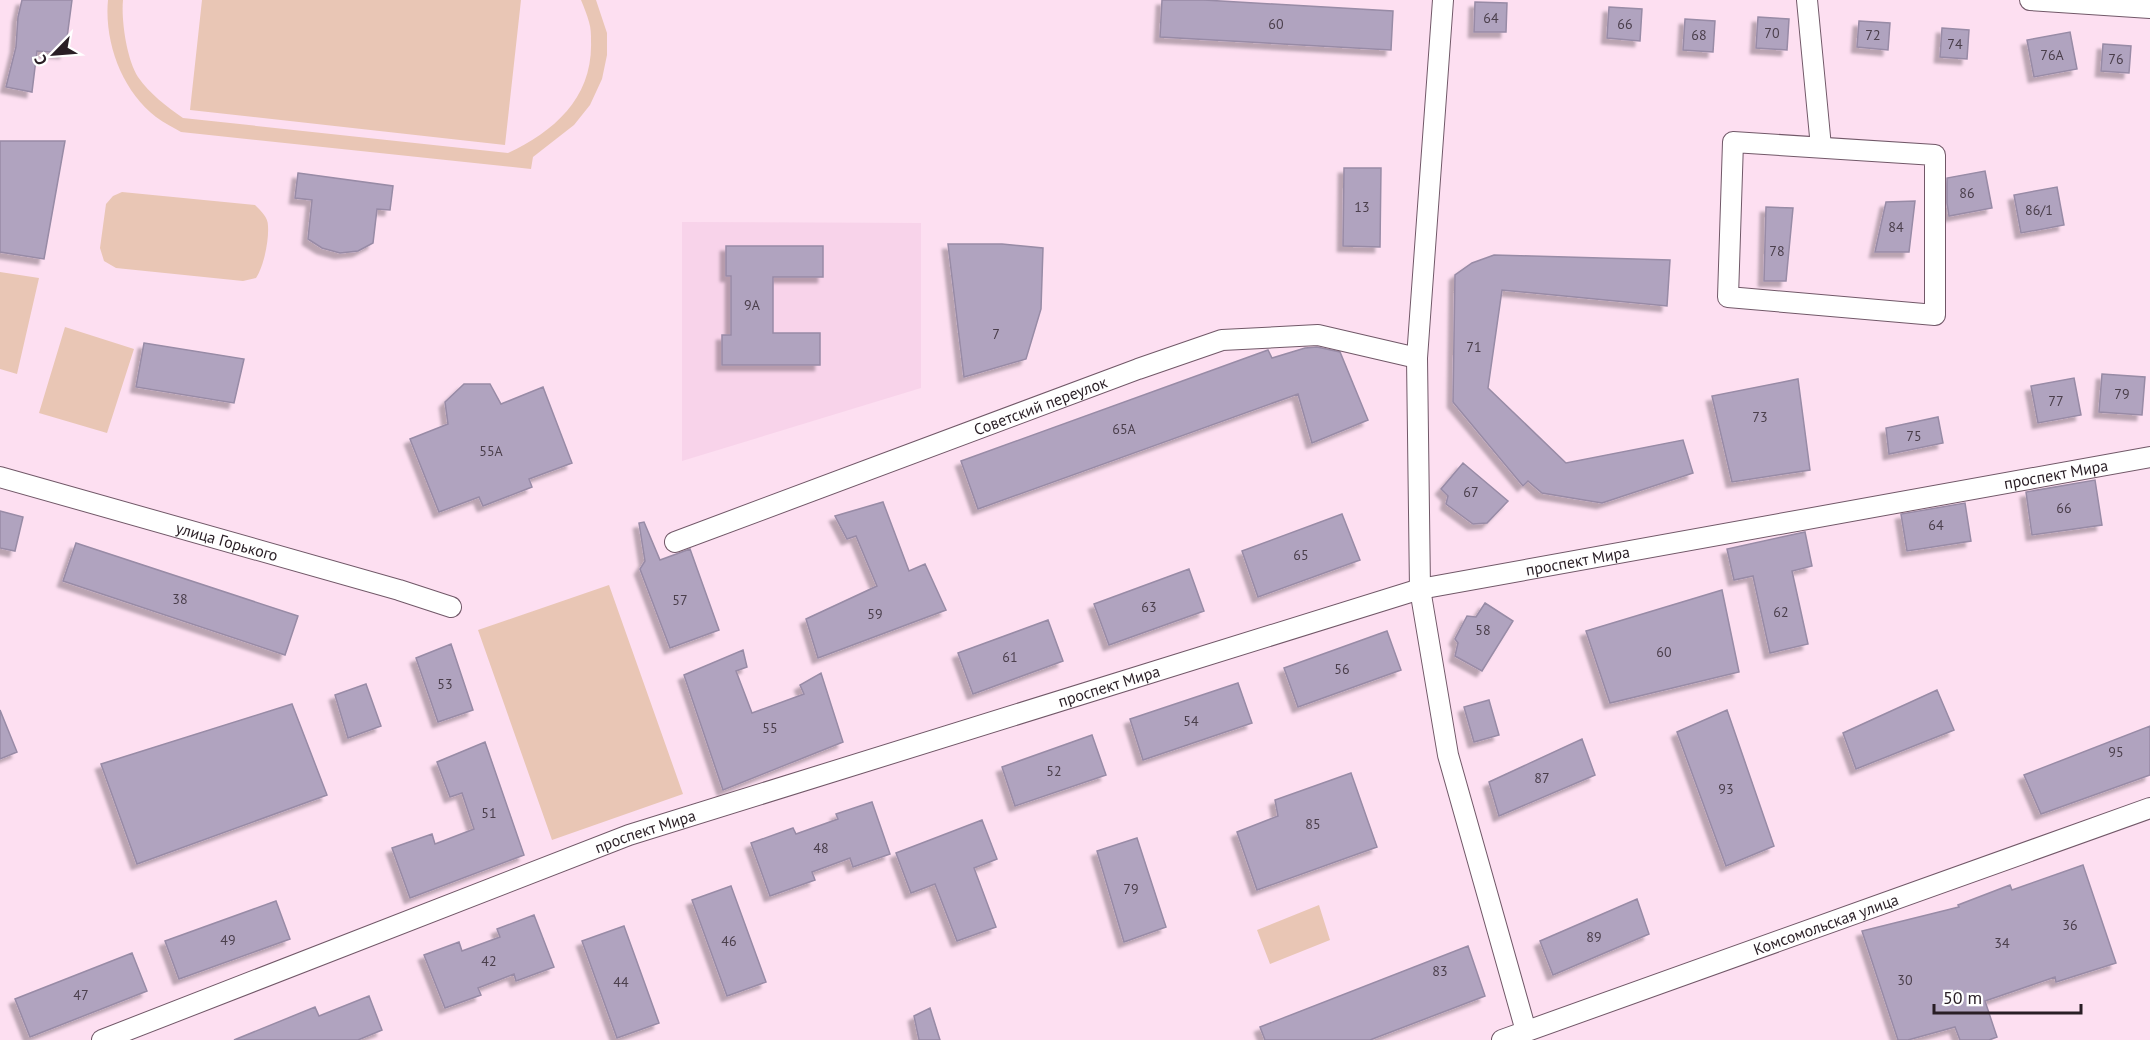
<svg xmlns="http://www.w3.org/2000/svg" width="2150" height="1040" font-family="'PT Sans',sans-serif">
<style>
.built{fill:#f8d3ea}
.green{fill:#e9c6b5}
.building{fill:#b0a3bf;stroke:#988ba6;stroke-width:1.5;filter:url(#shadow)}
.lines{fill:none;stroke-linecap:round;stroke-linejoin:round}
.minor-casing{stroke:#715868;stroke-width:22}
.minor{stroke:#fff;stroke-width:20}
.labels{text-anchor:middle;stroke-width:6;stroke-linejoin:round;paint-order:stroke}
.number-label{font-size:14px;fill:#4b3f4c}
.street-label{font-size:16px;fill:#291e25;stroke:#fff}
</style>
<defs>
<filter id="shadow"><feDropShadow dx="-5.5" dy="5.5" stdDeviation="1.5" flood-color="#0004"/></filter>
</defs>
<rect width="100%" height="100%" fill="#fddff1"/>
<path class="built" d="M682,222L921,223V388L682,461Z"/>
<path class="green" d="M108,0H123C121,21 127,60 138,77C150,94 166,106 183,118L508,153C555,131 593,97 591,41C591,35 591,28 589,22C587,15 584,7 581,0H596L607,33V55L602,79L590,105L574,125L533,157L531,169L181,132C173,127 164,123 156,117C122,91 104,42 108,0Z
M202,0H521L505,145L190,110Z
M122,192L255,205C261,211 268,217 268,226C269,240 264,266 256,278L243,281L116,268L104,261L100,248L106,204L113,196Z
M0,272L39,278L17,374L0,369Z
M65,327L134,349L107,433L39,413Z
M609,585L683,794L552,840L478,630Z
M1319,905L1330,940L1270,964L1257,930Z"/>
<path class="building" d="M22,0H72L65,53L37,51L32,92L6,87L16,47L18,17Z
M1162,0H1204L1393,11L1391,50L1160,37Z
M1475,2L1507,3L1506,32H1474Z
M1609,7L1642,9L1640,41L1607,38Z
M1758,17L1789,19L1787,50L1756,48Z
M1685,19L1715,21L1713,52L1683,50Z
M1859,21L1890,23L1888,50L1857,47Z
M1942,28L1969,30L1967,59L1940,57Z
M2070,32L2077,69L2034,77L2027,40Z
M2103,44L2131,46L2129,73L2101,71Z
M0,141H65L44,259L0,252Z
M1344,168H1381L1380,247L1343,246Z
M1985,171L1992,208L1949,216L1947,203V178Z
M298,173L393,186L390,210L377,209L373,243L358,251L340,253L322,248L308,239L312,200L295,198Z
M2057,187L2064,225L2021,233L2014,195Z
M1915,201L1909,252H1875L1886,202Z
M1766,207L1793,208L1786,281H1764Z
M948,244H1002L1043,248L1041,309L1026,359L964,377Z
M726,246H823V277H773V333H820V365H722V335H731V276H726Z
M1494,255L1670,260L1667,306L1502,290L1488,388L1566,463L1683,440L1693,473L1602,503L1542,493L1528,481L1523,486L1453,402L1455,275L1472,263Z
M144,343L244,359L234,403L136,387Z
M1317,347L1340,352L1368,420L1312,443L1298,394L978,509L961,461L1268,350L1272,358L1305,348Z
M2102,374L2145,377L2142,415L2099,412Z
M2074,378L2081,415L2038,423L2031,386Z
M1798,379L1810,470L1732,482L1712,396Z
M464,384H490L501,404L543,387L572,463L529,479L532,487L483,506L479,497L439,512L410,439L448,424L445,402Z
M1938,417L1943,443L1889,454L1886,428Z
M1463,463L1508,501L1487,523L1473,524L1446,504L1448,496L1441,489Z
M2095,480L2102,525L2032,535L2026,492Z
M883,502L909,571L925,564L946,610L818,658L806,619L877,586L856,536L847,539L835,516Z
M1965,503L1971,541L1907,551L1901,514Z
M0,511L23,517L15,551L0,548Z
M1342,514L1360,560L1258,597L1242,551Z
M644,522L660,560L690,549L719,630L670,648L640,569L645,561L639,523Z
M1805,532L1812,566L1792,571L1808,644L1770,653L1753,576L1734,580L1727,549Z
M76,543L298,616L285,655L63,581Z
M1189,569L1204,611L1109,645L1094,604Z
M1722,590L1739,672L1610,703L1586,631Z
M1485,603L1513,621L1482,671L1455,656L1458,643L1455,639L1467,616L1476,617Z
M1048,620L1063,661L973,694L958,653Z
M1387,631L1401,670L1298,707L1284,668Z
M451,644L473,710L438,722L416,658Z
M743,650L747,667L736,671L752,713L804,694L800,685L821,673L843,742L723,790L684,675Z
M1238,683L1252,723L1143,760L1130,719Z
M366,684L381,726L348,738L335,695Z
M1937,690L1954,730L1856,769L1843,733Z
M1489,700L1499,735L1474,742L1464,707Z
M292,704L327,795L137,864L101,764Z
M0,710L17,752L0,759Z
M1727,710L1774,846L1726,866L1677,732Z
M2150,726V775L2041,814L2024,775Z
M1092,735L1106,775L1015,806L1002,767Z
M1582,739L1595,775L1499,816L1489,782Z
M485,742L524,855L410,898L392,848L432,834L435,844L474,829L462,793L450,797L437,762Z
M1351,773L1377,847L1257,890L1237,832L1278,816L1275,800Z
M872,802L890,854L853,867L850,858L812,872L815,880L770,896L751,843L793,828L796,834L838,819L836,814Z
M982,820L997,859L974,868L996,927L957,941L935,884L911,893L896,853Z
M1137,838L1166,927L1124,942L1097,851Z
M2083,865L2116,963L2056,982L2055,977L1985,1001L1997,1037L1989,1040H1960L1955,1027L1908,1040H1898L1862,931L1959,907L1958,905L2010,885L2012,890Z
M731,886L766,982L727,996L692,900Z
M1637,899L1649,934L1553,975L1540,941Z
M276,901L290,939L179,979L165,941Z
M534,915L554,967L516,981L514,974L478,988L481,995L445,1008L424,955L459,942L462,951L500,937L497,929Z
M624,926L659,1023L617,1038L582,941Z
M1468,946L1485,996L1370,1040H1265L1260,1027Z
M132,953L147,991L30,1037L15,999Z
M369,996L382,1030L358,1040H234L315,1007L319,1016Z
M930,1008L940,1040H919L914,1016Z"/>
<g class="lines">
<g class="minor-casing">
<g id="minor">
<path d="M1443,0L1417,358L1420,589L1448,755L1526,1031"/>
<path d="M1807,0L1821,147"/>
<path d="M2030,0L2150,8"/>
<path d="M1733,142L1935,155V315L1728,297Z"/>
<path id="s1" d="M0,477L399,590L451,607"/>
<path id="s2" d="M675,542L1138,369L1222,340L1318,335L1417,358"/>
<path id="s3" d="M102,1040L629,835L1420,589L2150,457"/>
<path id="s4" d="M1502,1040L2150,808"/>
</g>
</g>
<use href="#minor" class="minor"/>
</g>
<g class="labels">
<g class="number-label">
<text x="1491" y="23">64</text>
<text x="1276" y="29">60</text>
<text x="1625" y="29">66</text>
<text x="1772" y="38">70</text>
<text x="1699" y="40">68</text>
<text x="1873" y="40">72</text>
<text x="1955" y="49">74</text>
<text x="2052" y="60">76А</text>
<text x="2116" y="64">76</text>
<text x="1967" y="198">86</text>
<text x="1362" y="212">13</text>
<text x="2039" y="215">86/1</text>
<text x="1896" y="232">84</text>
<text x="1777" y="256">78</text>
<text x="752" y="310">9А</text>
<text x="996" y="339">7</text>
<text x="1474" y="352">71</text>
<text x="2122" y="399">79</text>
<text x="2056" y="406">77</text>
<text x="1760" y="422">73</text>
<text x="1124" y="434">65А</text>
<text x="1914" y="441">75</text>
<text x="491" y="456">55А</text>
<text x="1471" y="497">67</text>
<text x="2064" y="513">66</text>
<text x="1936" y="530">64</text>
<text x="1301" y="560">65</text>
<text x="180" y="604">38</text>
<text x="680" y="605">57</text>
<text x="1149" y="612">63</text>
<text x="1781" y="617">62</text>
<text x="875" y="619">59</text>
<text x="1483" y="635">58</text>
<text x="1664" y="657">60</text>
<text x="1010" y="662">61</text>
<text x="1342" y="674">56</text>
<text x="445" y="689">53</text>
<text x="1191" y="726">54</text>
<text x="770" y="733">55</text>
<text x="2116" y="757">95</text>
<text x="1054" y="776">52</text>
<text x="1542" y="783">87</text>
<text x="1726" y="794">93</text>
<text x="489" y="818">51</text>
<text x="1313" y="829">85</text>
<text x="821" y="853">48</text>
<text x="1131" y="894">79</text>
<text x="2070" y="930">36</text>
<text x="1594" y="942">89</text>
<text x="228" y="945">49</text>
<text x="729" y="946">46</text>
<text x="2002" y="948">34</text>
<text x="489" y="966">42</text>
<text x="1440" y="976">83</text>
<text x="1905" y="985">30</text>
<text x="621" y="987">44</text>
<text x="81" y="1000">47</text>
</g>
<g class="street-label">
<text dy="6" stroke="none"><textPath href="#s2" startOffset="390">Советский переулок</textPath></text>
<text dy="6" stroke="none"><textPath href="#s3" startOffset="2040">проспект Мира</textPath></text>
<text dy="6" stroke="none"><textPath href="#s1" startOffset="236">улица Горького</textPath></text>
<text dy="6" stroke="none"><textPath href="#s3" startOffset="1554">проспект Мира</textPath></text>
<text dy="6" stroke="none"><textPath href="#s3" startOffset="1068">проспект Мира</textPath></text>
<text dy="6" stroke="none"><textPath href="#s3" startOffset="582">проспект Мира</textPath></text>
<text dy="6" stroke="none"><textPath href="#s4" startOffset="344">Комсомольская улица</textPath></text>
</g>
</g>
<g transform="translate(54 54) rotate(245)" stroke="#ffffff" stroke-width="4.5" paint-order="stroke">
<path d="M0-4.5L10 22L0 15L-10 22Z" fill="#291e25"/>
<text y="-9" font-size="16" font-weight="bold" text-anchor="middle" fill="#291e25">С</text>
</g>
<path d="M1934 1004v9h147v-9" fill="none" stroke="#291e25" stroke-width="3"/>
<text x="1943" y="1004" font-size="18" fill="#291e25" stroke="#ffffff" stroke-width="4.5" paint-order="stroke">50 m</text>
</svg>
